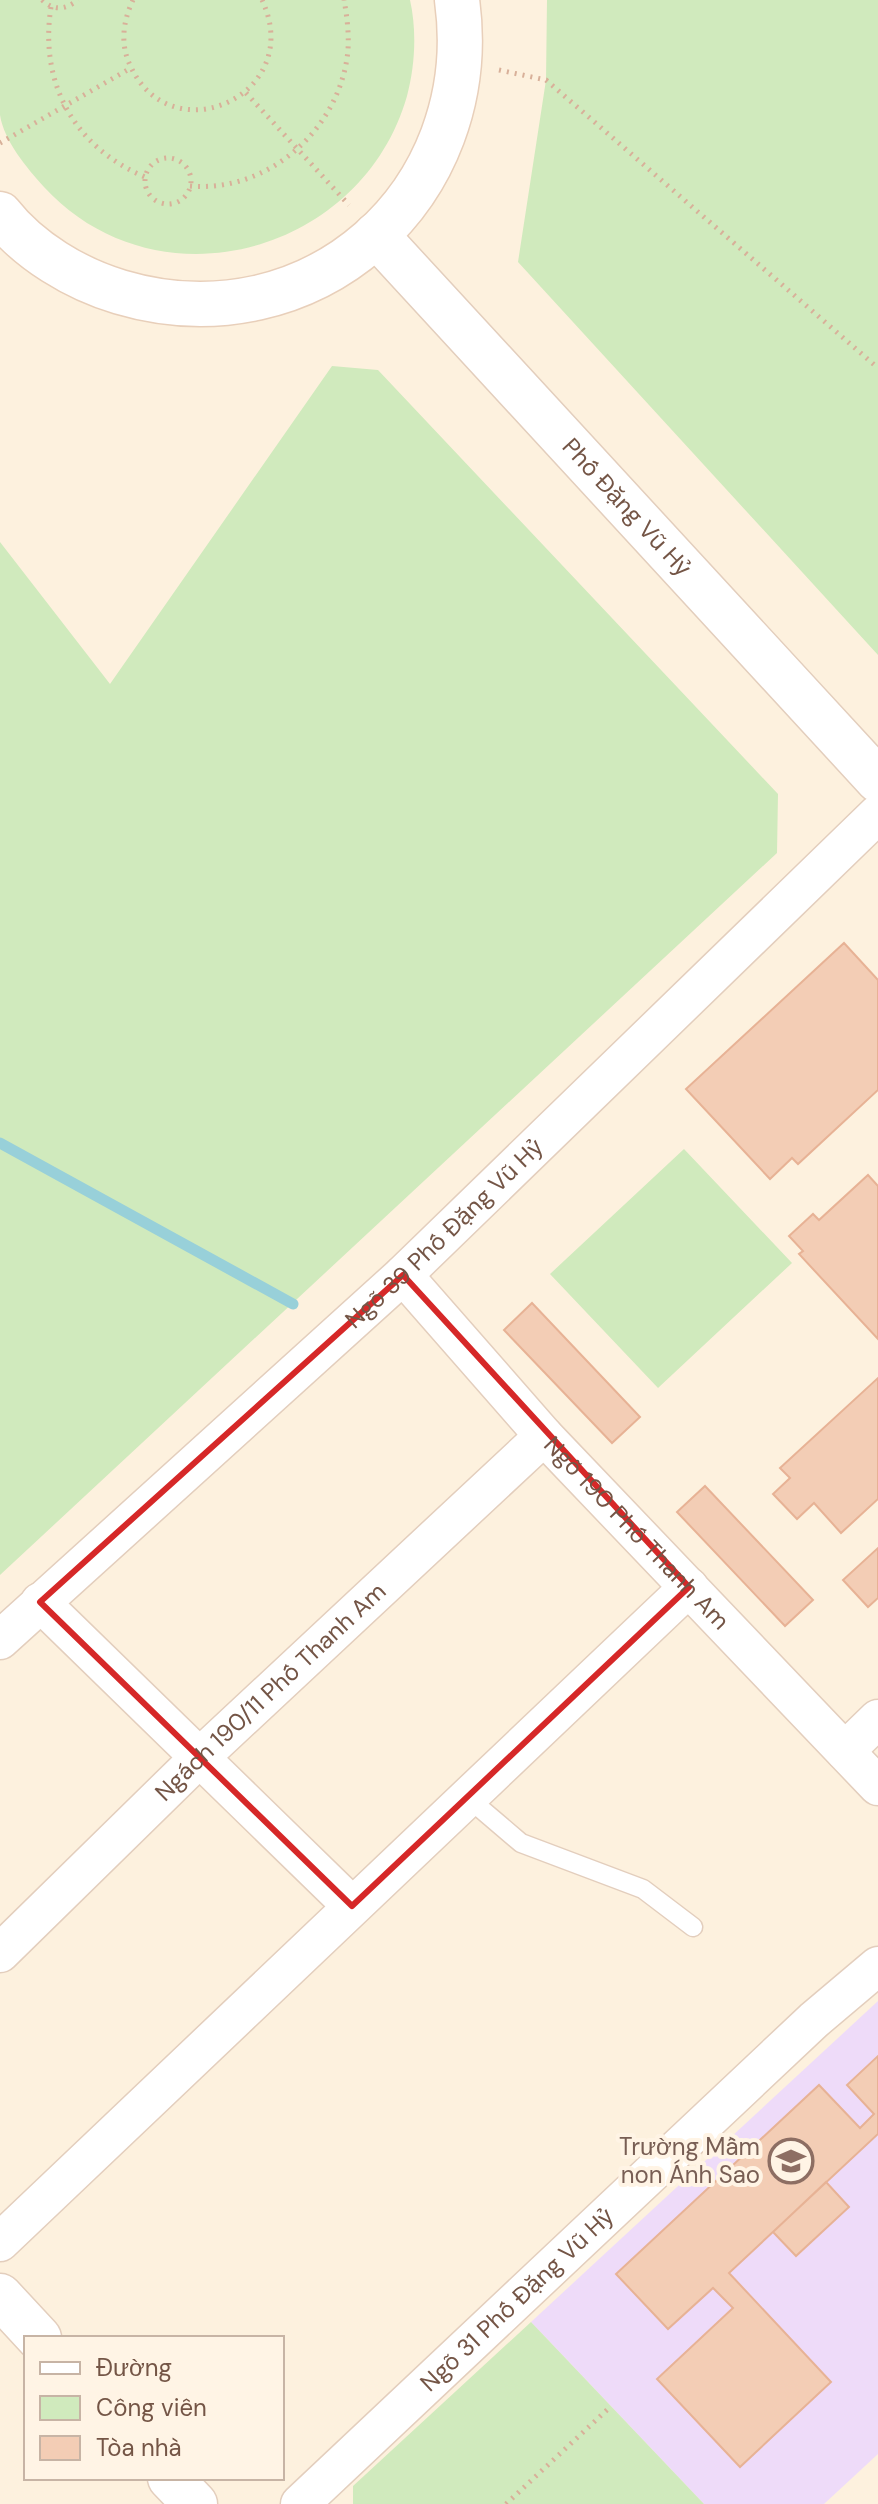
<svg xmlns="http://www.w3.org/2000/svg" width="878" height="2504" font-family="'DM Sans',sans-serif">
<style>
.education{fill:#eedbf9}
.green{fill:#d0eabd}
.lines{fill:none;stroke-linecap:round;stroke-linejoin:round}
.stream{stroke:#98d0d9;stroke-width:11}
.building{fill:#f3cdb5;stroke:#e7b295;stroke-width:2}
.service-casing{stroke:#e3cebd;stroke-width:21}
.minor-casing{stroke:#e3cebd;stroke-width:41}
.tertiary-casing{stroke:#e3cebd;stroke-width:47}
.secondary-casing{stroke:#e8cfba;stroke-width:47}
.path{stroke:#d8b099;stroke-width:5;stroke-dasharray:2 6;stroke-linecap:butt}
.service{stroke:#fff;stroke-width:18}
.minor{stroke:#fff;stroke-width:38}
.tertiary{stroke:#fff;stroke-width:44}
.secondary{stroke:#fff;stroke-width:44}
.marked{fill:none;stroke:#d62828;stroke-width:6;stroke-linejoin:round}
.labels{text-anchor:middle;stroke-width:8;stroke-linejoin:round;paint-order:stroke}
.street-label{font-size:24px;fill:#745546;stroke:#fff4e5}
.education-label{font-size:24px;fill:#785e54;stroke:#fff4e5;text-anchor:end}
</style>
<rect width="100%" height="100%" fill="#fdf1de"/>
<path class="education" d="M878,2001V2454L824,2504H704L531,2322Z"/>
<path class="green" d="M0,0H410C417,31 415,66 407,96C362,254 157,310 44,187C27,168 4,141 0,115C0,104 0,91 0,79C0,53 0,26 0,0Z
M547,0H878V655L518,262L546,80Z
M332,366L378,370L778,794L777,853L0,1575V542L110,684Z
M684,1149L792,1263L658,1388L550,1274Z
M531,2322L704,2504H353V2486Z"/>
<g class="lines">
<path class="stream" d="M0,1143L293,1304"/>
</g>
<path class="building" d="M844,943L878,980V1090L798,1164L792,1158L770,1179L686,1089Z
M868,1175L878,1186V1339L799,1254L803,1251L789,1236L813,1214L819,1220Z
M532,1303L640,1417L612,1443L504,1330Z
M878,1378V1499L841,1533L814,1503L797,1519L773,1494L790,1478L780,1468Z
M705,1486L813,1600L785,1626L677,1512Z
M878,1548V1598L868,1607L843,1580Z
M878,2056V2134L729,2273L831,2382L740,2467L657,2379L733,2308L713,2288L668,2329L616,2274L819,2085L860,2128L874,2114L847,2085Z
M826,2182L849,2207L796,2256L773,2232Z"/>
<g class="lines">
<g class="service-casing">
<path id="service" d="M467,1797L521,1843L643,1889L693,1927"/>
</g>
<g class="minor-casing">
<g id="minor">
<path id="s1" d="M403,1275L544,1436L878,1786"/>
<path d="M40,1602L352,1906"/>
<path id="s2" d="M0,1640L403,1275L878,814"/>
<path d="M845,1751L878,1719"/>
<path id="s3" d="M0,1953L199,1758L544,1436"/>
<path d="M0,2242L689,1587"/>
<path id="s4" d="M300,2504L814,2020L878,1966"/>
</g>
</g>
<g class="tertiary-casing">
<g id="tertiary">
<path id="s5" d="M376,235L878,780"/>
<path d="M0,2296L39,2338"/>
<path d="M170,2478L195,2504"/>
</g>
</g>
<g class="secondary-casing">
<path id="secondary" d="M0,214C29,251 76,279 120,292C311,349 484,195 457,0"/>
</g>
<path class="path" d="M42,0C54,11 65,10 78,0
M133,0C123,21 120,44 130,65C170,156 307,95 262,0
M51,7C39,83 74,147 145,177
M499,70L546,80L878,368
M246,93L349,205
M0,143L131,68
M145 181a23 23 0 1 1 46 0a23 23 0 1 1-46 0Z
M190,186C269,193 341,128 348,50C349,33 347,16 344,0
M506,2504L608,2409"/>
<use href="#service" class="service"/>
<use href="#minor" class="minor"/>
<use href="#tertiary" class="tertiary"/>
<use href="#secondary" class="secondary"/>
</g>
<path class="marked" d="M403,1275L689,1587L352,1906L40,1602Z"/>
<defs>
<g id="school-ring" transform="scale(2.3)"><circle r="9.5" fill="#fff4e5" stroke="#8d6e63" stroke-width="1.5"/><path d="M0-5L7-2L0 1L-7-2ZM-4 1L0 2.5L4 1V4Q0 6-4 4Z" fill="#8d6e63"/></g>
</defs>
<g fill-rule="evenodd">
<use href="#school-ring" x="791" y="2161"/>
</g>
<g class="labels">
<g class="street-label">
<text dy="8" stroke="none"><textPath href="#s5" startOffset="370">Phố Đặng Vũ Hỷ</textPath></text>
<text dy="8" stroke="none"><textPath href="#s2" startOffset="602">Ngõ 39 Phố Đặng Vũ Hỷ</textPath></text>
<text dy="8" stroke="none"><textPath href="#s1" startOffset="348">Ngõ 190 Phố Thanh Am</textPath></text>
<text dy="8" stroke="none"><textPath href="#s3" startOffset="376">Ngách 190/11 Phố Thanh Am</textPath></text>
<text dy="8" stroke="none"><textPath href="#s4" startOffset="298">Ngõ 31 Phố Đặng Vũ Hỷ</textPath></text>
</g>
<g class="education-label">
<text x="760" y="2155">Trường Mầm<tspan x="760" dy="28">non Ánh Sao</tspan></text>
</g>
</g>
<rect x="24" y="2336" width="260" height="144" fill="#fff4e5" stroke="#c7b4a5" stroke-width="2"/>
<rect x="40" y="2362" width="40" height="12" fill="#ffffff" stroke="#c7b4a5" stroke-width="2"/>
<text x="96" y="2376" font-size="24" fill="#745546">Đường</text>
<rect x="40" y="2396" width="40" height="24" fill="#d0eabd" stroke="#c7b4a5" stroke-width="2"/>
<text x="96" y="2416" font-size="24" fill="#745546">Công viên</text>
<rect x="40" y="2436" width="40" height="24" fill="#f3cdb5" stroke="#c7b4a5" stroke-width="2"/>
<text x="96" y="2456" font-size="24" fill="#745546">Tòa nhà</text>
</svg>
